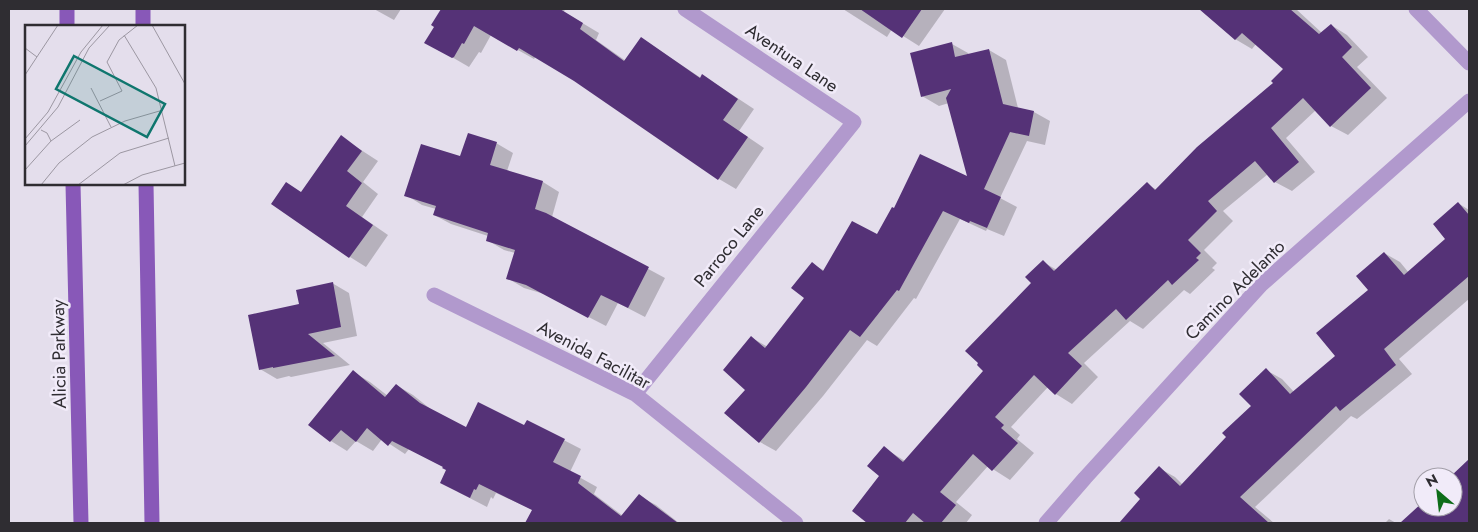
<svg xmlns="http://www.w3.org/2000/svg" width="1478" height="532" font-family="Jost,sans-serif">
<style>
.shadow{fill:#0003}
.building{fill:#553277}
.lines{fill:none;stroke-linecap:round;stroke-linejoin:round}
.minor{stroke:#b199cd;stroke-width:15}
.major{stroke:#8858b8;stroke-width:15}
.labels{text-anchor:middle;stroke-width:5;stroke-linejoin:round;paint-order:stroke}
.street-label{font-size:18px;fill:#2f2d32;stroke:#f1ebf9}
.inset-road{fill:none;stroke:#9c97a2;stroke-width:1}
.view{fill:#0f766e;fill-opacity:0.15;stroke:#0f766e;stroke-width:2.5}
.inset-edge{fill:none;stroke:#2f2d32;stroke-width:2.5}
</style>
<rect width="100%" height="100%" fill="#e4deec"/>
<path class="shadow" d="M374,9H401L394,20Z
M443,9H565L564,12L599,33L596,40L626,61L641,38L701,78L703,76L719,86L754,109L739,131L764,148L736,189L719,179L575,80L536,56L534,59L491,35L481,53L479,52L469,67L426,42L435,26L433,25Z
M843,9H945L919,46L892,29L887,37Z
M1201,9H1296L1322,33L1331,25L1347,35L1368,57L1357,67L1387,98L1348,135L1331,126L1316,110L1286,138L1315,172L1292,191L1275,182L1268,174L1223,211L1233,221L1204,250L1217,263L1212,268L1215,270L1190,294L1184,290L1143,329L1130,321L1084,363L1098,377L1072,404L1056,394L1048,387L1011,427L1020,435L1017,439L1034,453L1010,480L988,466L956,502L972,515L966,523H869L853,510L881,476L884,448L905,461L985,371L1043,262L1057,270L1147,184L1157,190L1275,83L1285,69L1256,44L1252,49L1235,39Z
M952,44L968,53L969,55L989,50L1006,60L1018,108L1034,112L1050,121L1045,145L1027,141L1000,198L1017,207L1004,236L987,229L986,231L960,219L916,299L914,298L877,346L867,340L823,396L776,451L760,442L752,338L768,347L806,298L812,264L825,271L878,236L895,209L969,178L949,103L939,106L922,96Z
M341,137L378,161L363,182L378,194L362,217L388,235L366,267L350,257L273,204L302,193Z
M496,143L513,153L507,171L543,182L559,192L552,217L665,278L645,317L618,303L606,326L544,294L524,288L507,278L515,253L504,250L487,240L488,236L451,224L434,215L436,209L422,205L406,195L461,158Z
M1458,203L1469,210V299L1399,359L1412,374L1357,419L1351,416L1255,507L1274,523H1120L1142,499L1159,468L1175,477L1183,485L1228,437L1252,406L1266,370L1282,379L1294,392L1337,357L1369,290L1384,253L1400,262L1409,273L1447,239Z
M332,283L349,293L357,336L323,343L350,365L291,377L289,376L277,379L260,369L301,305Z
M353,372L370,382L388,396L396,385L413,395L433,411L466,428L524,427L527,421L581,449L570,472L597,487L594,494L623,516L639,496L656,505L679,523H527L533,510L496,493L493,499L491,497L487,507L458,492L448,470L444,467L409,449L405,454L382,439L373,451L356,441L347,451L331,441L310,425Z
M1469,461V523H1402L1423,504V507H1453V477H1452Z
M1389,519L1396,523H1385Z"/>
<path class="building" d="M441,9H560L583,23L580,29L624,61L641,37L700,78L702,74L738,99L723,120L748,137L718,180L574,81L519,48L517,51L474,26L464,44L462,43L454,57L452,58L424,43L434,27L431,25Z
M860,9H922L902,38Z
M1199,9H1290L1319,34L1331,24L1352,47L1342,57L1371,88L1330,127L1303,98L1271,128L1299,162L1274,183L1255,161L1208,201L1217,211L1188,240L1201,253L1196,258L1199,260L1172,285L1168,280L1126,320L1116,309L1068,353L1082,366L1055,395L1034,375L995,417L1004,425L1001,428L1018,443L992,471L973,454L940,492L956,505L941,523H925L913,513L905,523H867L852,511L879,476L867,466L884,446L903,462L983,371L977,365L978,363L965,351L1031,283L1025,277L1043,260L1054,271L1147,182L1155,190L1197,147L1273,83L1271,81L1283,69L1242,33L1235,40Z
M952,42L955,57L989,49L1003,104L1034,111L1029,136L1010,132L984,189L1001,197L987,228L970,221L969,223L943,211L899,291L897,290L860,337L850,330L806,387L759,443L724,413L745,390L723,370L751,336L765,348L804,298L791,288L812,262L823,271L852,221L877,234L892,207L894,208L920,154L967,176L946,98L951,89L921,97L910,53Z
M468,133L497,142L490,165L543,181L535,209L546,213L649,267L628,308L601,295L588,318L526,285L506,279L515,250L486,241L488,233L433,215L436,206L404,196L421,144L460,156Z
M341,135L362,151L347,171L362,183L346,206L373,225L349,258L271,204L286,182L301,192Z
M1458,202L1469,215V276L1384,349L1396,365L1340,411L1336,406L1240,497L1269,523H1119L1140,499L1134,493L1159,466L1180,486L1226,437L1222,433L1251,406L1239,394L1266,368L1290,394L1335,356L1316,333L1368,290L1356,276L1384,252L1404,275L1445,239L1433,224Z
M333,282L341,327L308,334L335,356L273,368V367L259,370L248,315L299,304L296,290Z
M353,370L385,397L396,384L420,403L466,427L478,402L524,425L527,420L565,439L553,462L581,476L578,483L621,516L639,494L678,523H525L532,510L479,484L476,490L474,489L470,498L440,483L446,470L442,468L443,467L392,441L388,446L367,428L356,442L341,430L330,442L308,425Z
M1469,459V523H1400L1423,502V507H1453V477H1450Z"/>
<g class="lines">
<path class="minor" d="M1416,9L1469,63
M434,295L635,394L796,523
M635,394L854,122L685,9
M1046,523L1085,478L1261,285L1469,101"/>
<path class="major" d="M67,9V26
M143,9V26
M73,184L81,523
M146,184L152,523"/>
</g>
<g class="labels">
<g class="street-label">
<text transform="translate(792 58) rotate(34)" y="6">Aventura Lane</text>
<text transform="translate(729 246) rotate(-51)" y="6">Parroco Lane</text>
<text transform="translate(1235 290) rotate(-45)" y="6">Camino Adelanto</text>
<text transform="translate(59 354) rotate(-91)" y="6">Alicia Parkway</text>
<text transform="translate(594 355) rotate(28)" y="6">Avenida Facilitar</text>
</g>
</g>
<g transform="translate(25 25)">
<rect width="160" height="160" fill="#e4deec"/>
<path class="inset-road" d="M127,0L160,59M99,10L131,63L150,141M0,23L12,32M0,50L33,0M66,63L86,102M75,76L97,66L82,37L94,15L113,0M16,105L22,108L26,116M0,114L23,87L56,27L78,0M0,121L33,82L64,23L85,0M0,145L26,116L55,95M16,160L34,138L67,112L100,96L138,85M53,160L95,128L144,113M98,160L117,150L160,138"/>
<path class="view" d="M49,31L140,79L122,112L31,64Z"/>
<rect width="160" height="160" class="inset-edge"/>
</g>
<rect width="1478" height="532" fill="none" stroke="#2f2d32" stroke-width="20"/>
<g transform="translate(1438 492) rotate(332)"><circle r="24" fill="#f1ebf9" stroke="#a39fa9"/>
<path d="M0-4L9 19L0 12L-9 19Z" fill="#0e6d19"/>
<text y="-8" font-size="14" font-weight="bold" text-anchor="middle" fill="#2f2d32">N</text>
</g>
</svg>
